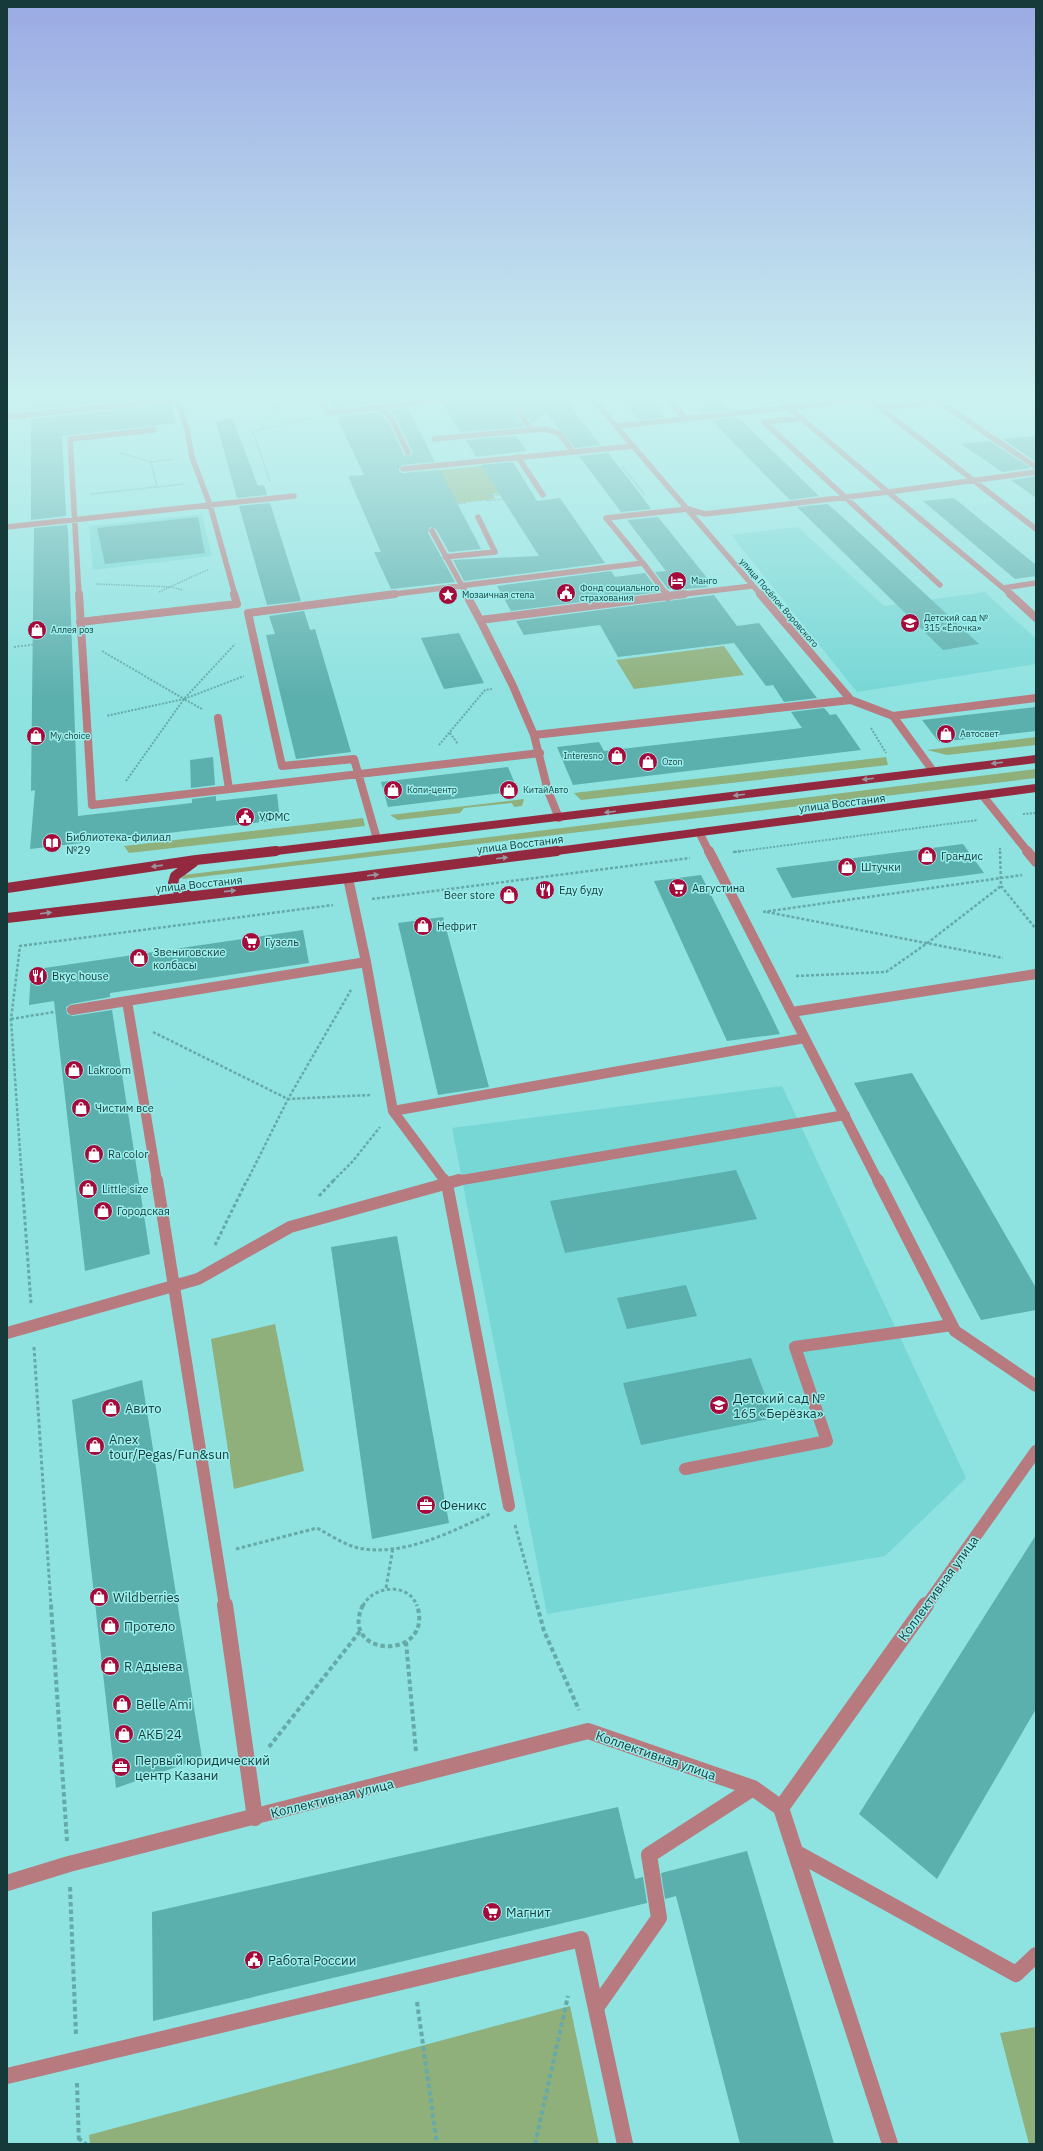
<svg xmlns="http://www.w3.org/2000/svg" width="1043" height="2151" font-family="'IBM Plex Sans',sans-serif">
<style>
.built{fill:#76d7d5}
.green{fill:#8faf7b}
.building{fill:#5bafad}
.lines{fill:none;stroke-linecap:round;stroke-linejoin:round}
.path-far4{stroke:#66aaa8;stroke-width:1.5;stroke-dasharray:1.5 1;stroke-linecap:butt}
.path-far3{stroke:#66aaa8;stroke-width:2;stroke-dasharray:2 1.5;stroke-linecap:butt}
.path-far2{stroke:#66aaa8;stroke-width:2.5;stroke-dasharray:3 2;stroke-linecap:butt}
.path-far1{stroke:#66aaa8;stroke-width:3;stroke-dasharray:3.5 2.5;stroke-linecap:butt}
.path{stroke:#66aaa8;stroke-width:4;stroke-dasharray:4.5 3;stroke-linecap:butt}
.minor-far4{stroke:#b67a7f;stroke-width:5.5}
.minor-far3{stroke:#b67a7f;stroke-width:8}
.minor-far2{stroke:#b67a7f;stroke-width:10}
.minor-far1{stroke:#b67a7f;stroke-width:12}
.minor{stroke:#b67a7f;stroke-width:16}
.major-far1{stroke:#93293e;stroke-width:8}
.major{stroke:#93293e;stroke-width:10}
.oneway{fill:#97969e}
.labels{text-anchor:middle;stroke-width:3;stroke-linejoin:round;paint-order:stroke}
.far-poi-label{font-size:9px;fill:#163939;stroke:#9befed;text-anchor:start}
.far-street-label{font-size:9px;fill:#163939;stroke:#9befed}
.street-label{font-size:11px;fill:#163939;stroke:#9befed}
.poi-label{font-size:11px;fill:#163939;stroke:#9befed;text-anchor:start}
.near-poi-label{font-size:13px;fill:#163939;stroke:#9befed;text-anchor:start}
.near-street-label{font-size:13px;fill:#163939;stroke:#9befed}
</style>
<rect width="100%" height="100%" fill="#8ee2e0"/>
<path class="built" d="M202,514L212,556L93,570L89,526Z
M798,527L884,606L985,592L1036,639V664L857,692L731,535Z
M782,1086L966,1478L885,1556L547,1614L452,1128Z"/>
<path class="green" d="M513,463L530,490L492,494L495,499L444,505L408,473Z
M724,646L744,675L634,689L616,660Z
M1036,737V745L947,755L927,750Z
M886,757L888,765L581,800L574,793Z
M1036,769V778L182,879L184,875Z
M524,799L522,806L514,807L512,803L464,808L460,813L398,820L390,815Z
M363,818L365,826L129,853L124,846Z
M275,1324L304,1471L234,1489L211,1339Z
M570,2006L599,2144H90L89,2135Z
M1036,2027V2144H1029L1000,2033Z"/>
<path class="building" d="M29,396H169L31,410Z
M328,396H401L403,400L334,408Z
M482,396H526L527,399L570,396L565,399L600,445L575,448L546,413L532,423L519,408L515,413L524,427L460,432L443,404L478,400Z
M619,396H648L666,417L638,420Z
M716,396L730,410L703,413L701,410Z
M171,404L176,423L62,436L66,516L31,520V419Z
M408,408L435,462L402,465L399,468V471L403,473L440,470L481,549L449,552L436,529L430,527L428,533L455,582L391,589L374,552H381L348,476L364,475L337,418H340L339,416L378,412L388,421L404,455L408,457L412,455V451L395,416L389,410Z
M232,417L258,486L264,485L267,495L237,498L216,422Z
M738,417L819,496L790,500L711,420Z
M516,436L527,451L476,457L466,440Z
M1036,436V462L1003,439Z
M989,441L1031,468L1002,472L961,444Z
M608,453L641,495L651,509L621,512L579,456Z
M513,462L537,501L560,498L605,563L464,581L453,560L539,556L481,465Z
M1036,476V498L1011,480Z
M954,498L1036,565V576L1015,579L923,501Z
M270,503L301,601L267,605L239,506Z
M827,504L836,511L979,644L943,650L797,507Z
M198,517L205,553L105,564L97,528Z
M658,517L712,584L706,585L708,587L687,589H668L655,572L666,571L627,520Z
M67,525L68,532L78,816L192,803V799L216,796V801L277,794L280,820L30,849L35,790L31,791L34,528Z
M611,571L615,577L645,573L659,592L511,611L497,586Z
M714,595L737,626L759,623L817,698L784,702L773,685L766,686L734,643L618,657L600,625L524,635L516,621Z
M304,611L310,630L315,629L351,752L296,759L266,635L275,634L269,616Z
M459,633L484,683L444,689L421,638Z
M1036,707V731L939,742L922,720Z
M824,708L830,715L836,714L861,750L573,785L557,747L599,742L604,751L802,728L791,712Z
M213,757L215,785L191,788L190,760Z
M508,767L518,791L388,807L381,782Z
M963,844L984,873L792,898L776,868Z
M701,875L768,1009L780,1034L727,1041L654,881Z
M443,917L489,1087L438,1095L398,923Z
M303,930L309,963L110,993V997L71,1004L66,1007L67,1014L73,1016L112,1010L150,1254L85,1271L54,1001L29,1005L31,970Z
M912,1073L1036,1288V1310L981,1320L854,1083Z
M736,1170L757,1219L565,1253L550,1201Z
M397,1236L449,1523L372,1539L331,1247Z
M686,1285L697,1316L627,1329L617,1298Z
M751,1358L774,1418L641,1445L623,1383Z
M142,1380L202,1758L116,1788L72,1400Z
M1036,1535V1709L937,1879L859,1814Z
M618,1807L635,1879L643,1877L647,1903L153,2021L152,1912Z
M747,1851L816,2082L834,2144H740L676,1896L665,1899L661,1873Z"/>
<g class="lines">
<path class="path-far4" d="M568,396L572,402
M260,430L310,418
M579,431L594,430
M120,453L151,462L174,459
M151,462L157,487
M622,466L645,495
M270,481L253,432L260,430L284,396
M91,494L184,484
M486,496L515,493
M487,501L505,499L516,493
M439,506L466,503
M96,584L172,587L182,590
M159,592L209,569"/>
<path class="path-far3" d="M14,647L62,641
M102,651L184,699L106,716
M202,709L184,699L244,676
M871,728L886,753
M450,733L458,744
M439,745L485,690L492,689
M126,781L184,699L235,644
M1023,814L1036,813
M1000,848V852
M735,852L978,820"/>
<path class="path-far2" d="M1000,851L1001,886L1036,929
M733,852L743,851
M372,899L690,858
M763,912L1022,875
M767,912L1003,958
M796,976L886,972L926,944L1001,886
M11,1019L54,1012
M153,1032L288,1099L370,1095
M22,1181L11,1019L20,946L333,905
M247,1181L288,1099L351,990
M333,1181L353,1161L380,1127"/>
<path class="path-far1" d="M22,1180L31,1304
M319,1196L334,1180
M215,1245L247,1180
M34,1347L51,1606
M515,1525L537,1606
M236,1549L317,1528C332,1536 347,1547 364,1549C407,1555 453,1531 490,1514
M386,1588L393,1548
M363,1606C373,1585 409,1582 417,1606"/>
<path class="path" d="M51,1605L67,1841
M363,1605C337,1658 435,1662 417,1605
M537,1605L544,1631L579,1710
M406,1642L416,1752
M269,1747L361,1630
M70,1887L76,2036
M417,2002L437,2144
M77,2083L79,2144
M78,2138L86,2144
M535,2144L568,1996"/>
<path class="minor-far4" d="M317,396L329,413L478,396
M590,396L761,595
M664,396L686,419
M775,396L888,492L1036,472
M865,396L1036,529
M177,399L187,429L192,457L210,505L235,595
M937,400L990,396
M379,407L391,418L408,453
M882,408L938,401L1036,467
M519,412L531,429
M7,417L210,396
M802,418L764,422L940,585
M618,426L870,399
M434,439L544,429L559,433L573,452
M518,457L543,495
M403,469L634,446
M7,527L294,496
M432,531L467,595
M445,557L495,552L478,517
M643,563L606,518L688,509L705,514L888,492L1003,588L1036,583
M1003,588L1011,595
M79,595L70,439L154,430
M387,595L643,563L667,595
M676,595L752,586"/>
<path class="minor-far3" d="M79,594L92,805L540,753
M466,594L480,620
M666,594L668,597
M760,594L851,700L893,716L933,771
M1010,594L1036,618
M80,622L237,604L234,594
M893,716L1036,698
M218,718L229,789
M534,735L851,700
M983,796L1028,852
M559,818L548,791L534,735L513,686L480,620L684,594
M699,832L709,852
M377,839L354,759L282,766L248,613L395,594"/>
<path class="minor-far2" d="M709,851L878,1181
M1027,851L1036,862
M348,878L366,962L393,1111
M127,1001L157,1181
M72,1010L366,962
M792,1012L1036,974
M445,1181L393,1111L805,1038
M456,1181L845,1115"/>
<path class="minor-far1" d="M157,1180L225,1606
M444,1180L447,1184L509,1506
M878,1180L955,1331L1036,1386
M7,1333L198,1279L290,1227L459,1180
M685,1469L827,1441L795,1347L952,1325
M926,1606L1036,1451"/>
<path class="minor" d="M225,1605L255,1818
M781,1808L890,2144
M795,1852L1016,1974L1036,1955
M7,1883L69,1864L588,1731L753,1788L781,1808L926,1605
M596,2008L659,1918L649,1855L753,1788
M7,2076L581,1939L625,2144"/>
<path class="major-far1" d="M268,852L1036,759
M549,852L1036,788"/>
<path class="major" d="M7,888L196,860L276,851
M188,895L179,892L173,883L175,876L194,862
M7,918L348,878L557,851"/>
</g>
<defs><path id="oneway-solid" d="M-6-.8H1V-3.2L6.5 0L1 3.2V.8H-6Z"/></defs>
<g class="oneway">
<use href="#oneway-solid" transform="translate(997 763) rotate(173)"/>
<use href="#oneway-solid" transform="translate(868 779) rotate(173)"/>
<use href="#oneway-solid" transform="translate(739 795) rotate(173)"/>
<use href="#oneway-solid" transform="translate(610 812) rotate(173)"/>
<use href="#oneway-solid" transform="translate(502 858) rotate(-7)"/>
<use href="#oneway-solid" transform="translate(157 866) rotate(172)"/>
<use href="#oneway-solid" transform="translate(373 875) rotate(-7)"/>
<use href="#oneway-solid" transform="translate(230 891) rotate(-6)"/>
<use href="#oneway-solid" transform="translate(46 913) rotate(-7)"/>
</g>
<linearGradient id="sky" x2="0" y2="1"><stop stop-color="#9baae4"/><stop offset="0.57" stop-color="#ccf2f1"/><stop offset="1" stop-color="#ccf2f1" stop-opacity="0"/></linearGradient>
<rect width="1043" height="697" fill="url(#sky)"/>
<defs>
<g id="hotel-disc" transform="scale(1)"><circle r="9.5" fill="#a50a3a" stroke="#9befed"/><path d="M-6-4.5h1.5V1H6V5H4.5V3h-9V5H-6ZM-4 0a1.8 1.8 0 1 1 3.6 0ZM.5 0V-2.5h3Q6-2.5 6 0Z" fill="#fff"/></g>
<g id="civic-disc" transform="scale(1)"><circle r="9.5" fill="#a50a3a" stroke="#9befed"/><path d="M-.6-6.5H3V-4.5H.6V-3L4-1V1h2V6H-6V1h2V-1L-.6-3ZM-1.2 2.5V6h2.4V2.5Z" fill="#fff"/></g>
<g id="sight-disc" transform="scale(1)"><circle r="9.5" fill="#a50a3a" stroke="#9befed"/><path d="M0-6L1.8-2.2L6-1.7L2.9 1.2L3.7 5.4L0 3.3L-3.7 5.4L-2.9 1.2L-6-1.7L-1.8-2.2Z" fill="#fff"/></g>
<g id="school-disc" transform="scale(1)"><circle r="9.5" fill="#a50a3a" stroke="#9befed"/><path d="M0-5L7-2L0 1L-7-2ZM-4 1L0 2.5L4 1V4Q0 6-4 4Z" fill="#fff"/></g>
<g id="shop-disc" transform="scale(1)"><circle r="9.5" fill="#a50a3a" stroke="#9befed"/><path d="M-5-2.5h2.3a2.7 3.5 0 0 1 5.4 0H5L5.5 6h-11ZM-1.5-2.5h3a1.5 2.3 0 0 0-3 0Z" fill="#fff"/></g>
<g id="library-disc" transform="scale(1)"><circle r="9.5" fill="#a50a3a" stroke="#9befed"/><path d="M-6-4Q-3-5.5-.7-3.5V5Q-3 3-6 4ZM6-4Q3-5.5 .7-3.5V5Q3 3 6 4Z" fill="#fff"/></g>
<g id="supermarket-disc" transform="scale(1)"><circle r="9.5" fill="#a50a3a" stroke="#9befed"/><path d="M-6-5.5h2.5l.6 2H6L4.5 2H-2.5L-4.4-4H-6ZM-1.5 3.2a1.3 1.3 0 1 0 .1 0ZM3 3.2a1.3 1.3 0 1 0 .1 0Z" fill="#fff"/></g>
<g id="restaurant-disc" transform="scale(1)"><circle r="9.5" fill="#a50a3a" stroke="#9befed"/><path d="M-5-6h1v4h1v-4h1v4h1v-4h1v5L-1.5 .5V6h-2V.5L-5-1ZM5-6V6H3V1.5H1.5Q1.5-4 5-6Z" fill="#fff"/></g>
<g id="office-disc" transform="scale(1)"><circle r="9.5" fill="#a50a3a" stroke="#9befed"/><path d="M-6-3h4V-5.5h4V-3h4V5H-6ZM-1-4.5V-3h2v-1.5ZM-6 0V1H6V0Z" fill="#fff"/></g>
</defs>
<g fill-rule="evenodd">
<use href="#hotel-disc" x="677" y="581"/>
<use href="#civic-disc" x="566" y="593"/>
<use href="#sight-disc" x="448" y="595"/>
<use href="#school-disc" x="910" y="623"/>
<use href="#shop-disc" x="37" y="630"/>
<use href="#shop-disc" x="946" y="734"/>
<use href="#shop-disc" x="36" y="736"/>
<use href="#shop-disc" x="617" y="756"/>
<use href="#shop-disc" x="648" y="762"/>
<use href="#shop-disc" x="393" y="790"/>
<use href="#shop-disc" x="509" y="790"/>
<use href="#civic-disc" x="245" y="817"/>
<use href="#library-disc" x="52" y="843"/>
<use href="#shop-disc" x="927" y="856"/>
<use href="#shop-disc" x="847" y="867"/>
<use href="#supermarket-disc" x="678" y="888"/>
<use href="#restaurant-disc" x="545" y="890"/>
<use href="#shop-disc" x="509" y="895"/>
<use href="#shop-disc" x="423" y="926"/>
<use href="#supermarket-disc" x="251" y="942"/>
<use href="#shop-disc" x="139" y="958"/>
<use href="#restaurant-disc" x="38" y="976"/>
<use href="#shop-disc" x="74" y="1070"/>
<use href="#shop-disc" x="81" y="1108"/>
<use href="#shop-disc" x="94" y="1154"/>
<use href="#shop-disc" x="88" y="1189"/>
<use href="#shop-disc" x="103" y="1211"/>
<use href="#school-disc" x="719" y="1405"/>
<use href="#shop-disc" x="111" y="1408"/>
<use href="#shop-disc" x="95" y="1446"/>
<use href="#office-disc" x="426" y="1505"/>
<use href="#shop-disc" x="99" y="1597"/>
<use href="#shop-disc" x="110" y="1626"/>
<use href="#shop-disc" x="110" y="1666"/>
<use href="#shop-disc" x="122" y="1704"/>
<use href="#shop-disc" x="124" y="1734"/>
<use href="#office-disc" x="121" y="1767"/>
<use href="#supermarket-disc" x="492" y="1912"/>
<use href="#civic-disc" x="254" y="1960"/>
</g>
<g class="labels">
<g class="far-poi-label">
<text x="691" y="584">Манго</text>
<text x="580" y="591">Фонд социального<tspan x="580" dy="10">страхования</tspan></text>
<text x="462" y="598">Мозаичная стела</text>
<text x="924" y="621">Детский сад №<tspan x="924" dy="10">315 «Ёлочка»</tspan></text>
<text x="51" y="633">Аллея роз</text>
<text x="960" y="737">Автосвет</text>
<text x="50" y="739">My choice</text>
<text x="603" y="759" text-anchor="end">Interesno</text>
<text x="662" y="765">Ozon</text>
<text x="407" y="793">Копи-центр</text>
<text x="523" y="793">КитайАвто</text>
</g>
<g class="far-street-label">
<text transform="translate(779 603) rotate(49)" y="3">улица Посёлок Воровского</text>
</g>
<g class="street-label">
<text transform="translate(842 803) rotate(-7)" y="4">улица Восстания</text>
<text transform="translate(520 844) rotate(-7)" y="4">улица Восстания</text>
<text transform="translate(199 884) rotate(-6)" y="4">улица Восстания</text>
</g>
<g class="poi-label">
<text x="259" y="821">УФМС</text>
<text x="66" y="841">Библиотека-филиал<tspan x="66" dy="13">№29</tspan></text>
<text x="941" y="860">Грандис</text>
<text x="861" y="871">Штучки</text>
<text x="692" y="892">Августина</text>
<text x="559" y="894">Еду буду</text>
<text x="495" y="899" text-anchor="end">Beer store</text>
<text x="437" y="930">Нефрит</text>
<text x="265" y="946">Гузель</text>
<text x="153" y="956">Звениговские<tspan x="153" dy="13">колбасы</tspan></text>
<text x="52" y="980">Вкус house</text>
<text x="88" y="1074">Lakroom</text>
<text x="95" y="1112">Чистим все</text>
<text x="108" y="1158">Ra color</text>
<text x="102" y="1193">Little size</text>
<text x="117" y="1215">Городская</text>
</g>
<g class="near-poi-label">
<text x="733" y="1403">Детский сад №<tspan x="733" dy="15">165 «Берёзка»</tspan></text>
<text x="125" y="1413">Авито</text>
<text x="109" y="1444">Anex<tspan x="109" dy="15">tour/Pegas/Fun&amp;sun</tspan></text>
<text x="440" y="1510">Феникс</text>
<text x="113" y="1602">Wildberries</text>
<text x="124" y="1631">Протело</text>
<text x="124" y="1671">R Адыева</text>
<text x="136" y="1709">Belle Ami</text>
<text x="138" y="1739">АКБ 24</text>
<text x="135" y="1765">Первый юридический<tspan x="135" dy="15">центр Казани</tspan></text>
<text x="506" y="1917">Магнит</text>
<text x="268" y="1965">Работа России</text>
</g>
<g class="near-street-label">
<text transform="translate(938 1588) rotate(-54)" y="5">Коллективная улица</text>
<text transform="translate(656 1755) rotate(19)" y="5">Коллективная улица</text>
<text transform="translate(332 1798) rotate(-14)" y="5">Коллективная улица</text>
</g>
</g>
<rect width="1043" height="2151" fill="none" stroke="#163939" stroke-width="16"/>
</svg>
